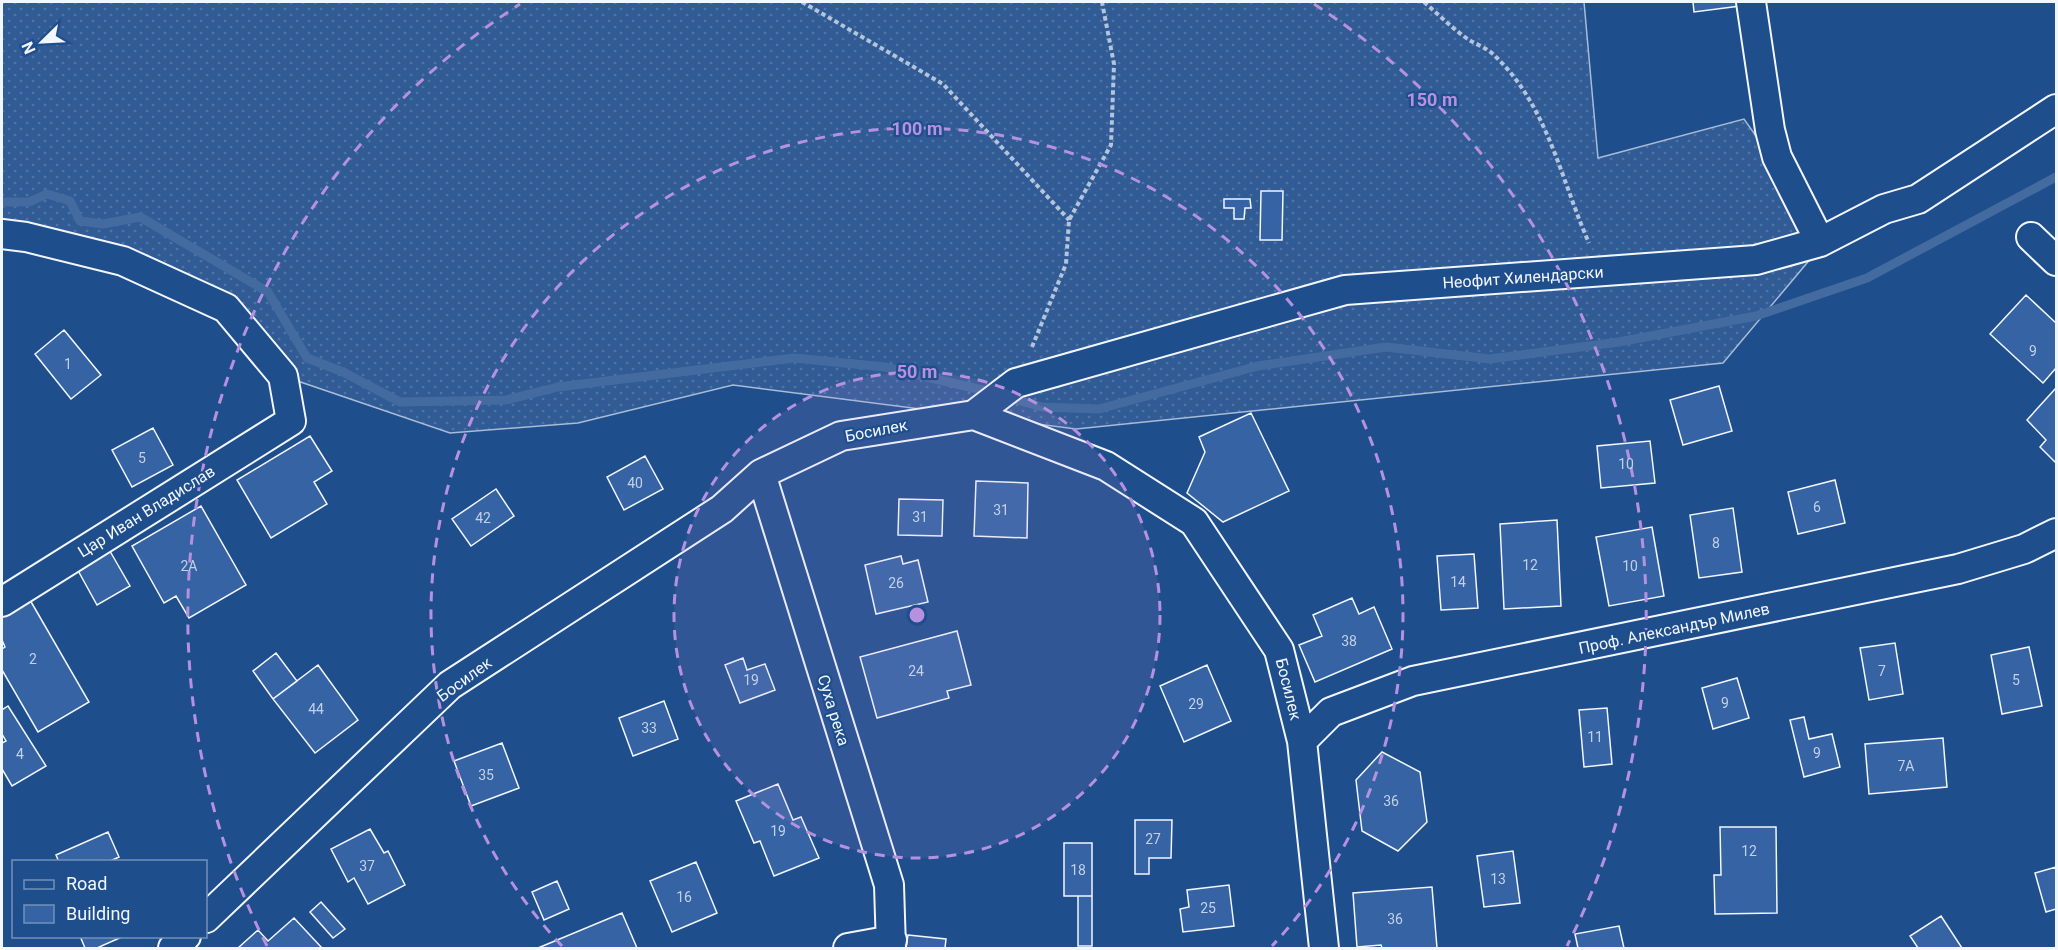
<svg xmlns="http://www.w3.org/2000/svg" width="2058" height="950" font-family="Roboto,sans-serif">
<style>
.grass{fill:url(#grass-dots);stroke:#a8bbd7;stroke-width:1.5}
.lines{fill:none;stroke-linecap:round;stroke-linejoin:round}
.stream{stroke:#446ba0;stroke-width:9}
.building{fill:#3563a3;stroke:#f2f6ff;stroke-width:1.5}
.minor-casing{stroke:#f2f6ff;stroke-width:32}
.path{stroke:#b3c4dc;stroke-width:4;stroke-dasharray:4.5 3;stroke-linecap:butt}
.minor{stroke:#1f4e8c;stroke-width:28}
.ring{fill:none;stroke:#b691df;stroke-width:3;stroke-dasharray:10 8}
.labels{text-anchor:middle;stroke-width:4.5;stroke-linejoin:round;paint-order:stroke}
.number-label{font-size:14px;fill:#c3d1e8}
.street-label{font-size:16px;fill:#f2f6ff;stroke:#1f4e8c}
.centre{fill:#b691df;stroke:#1f4e8c;stroke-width:3}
.ring-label{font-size:18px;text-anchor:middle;font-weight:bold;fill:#b691df;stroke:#1f4e8c;stroke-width:4.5;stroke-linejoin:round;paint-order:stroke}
</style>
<defs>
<pattern id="grass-dots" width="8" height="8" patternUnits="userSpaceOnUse" patternTransform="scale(1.5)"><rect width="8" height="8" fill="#305b95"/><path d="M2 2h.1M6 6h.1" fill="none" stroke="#4e73a5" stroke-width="1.8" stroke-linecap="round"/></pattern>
</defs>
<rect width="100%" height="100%" fill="#1f4e8c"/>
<path class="grass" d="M2,2H1584L1598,158L1744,119L1828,238L1723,363L1076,429L733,385L578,423L450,433L283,376L226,308L2,234Z"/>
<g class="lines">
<path class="stream" d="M2,202H29L47,194L70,201L80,221L103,224L140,217L268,292L307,358L343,372L400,402L506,400L558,387L794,358L885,367L995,393
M1008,397L1042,407L1099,409L1258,366L1386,347L1490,359L1619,342L1756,316L1867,278L2056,177"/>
</g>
<path class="building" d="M1693,2H1740V6L1694,12Z
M1261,191H1283L1282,240H1260Z
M1224,199H1250L1251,208H1245L1244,219H1234V208H1224Z
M2026,295L2056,323V368L2043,383L1990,334Z
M64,330L101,375L71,399L35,354Z
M1719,386L1732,431L1683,445L1670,400Z
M2056,388V463L2040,447L2046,440L2027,420Z
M1251,413L1289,491L1223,522L1187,493L1205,452L1199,437Z
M153,428L173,465L132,487L112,450Z
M310,436L332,471L314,482L327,504L271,538L237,480Z
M1650,441L1655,483L1601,488L1597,446Z
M645,456L663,489L624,510L607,477Z
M1835,480L1845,523L1798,534L1788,492Z
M976,481L1028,483L1027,538L974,536Z
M496,489L514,516L471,546L452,519Z
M899,499L943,500L942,536L898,535Z
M201,506L246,585L189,618L176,596L164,603L132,546Z
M1733,508L1742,572L1699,578L1690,515Z
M1557,520L1561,606L1504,609L1500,524Z
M1652,527L1664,596L1609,606L1596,537Z
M107,546L130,586L97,605L75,565Z
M1474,554L1478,608L1441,610L1437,556Z
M901,556L903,564L918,560L928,602L876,614L865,565Z
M1352,598L1359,614L1374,607L1392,649L1315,682L1299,645L1322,636L1313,615Z
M30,600L89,702L38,732L2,670V649L5,647L2,640V617Z
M957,631L971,685L947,691L949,698L877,718L860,657Z
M1895,643L1903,694L1869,700L1860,648Z
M2029,647L2042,706L2002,714L1991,655Z
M276,653L297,681L273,699L253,671Z
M743,658L747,670L765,664L775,690L740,703L725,665Z
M318,665L358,720L315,753L273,699Z
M1207,665L1231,721L1184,742L1160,686Z
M1737,678L1749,718L1713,729L1702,688Z
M664,701L678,739L633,756L619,718Z
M8,706L46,766L12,786L2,769V743L6,741L2,734V710Z
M1607,708L1612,764L1584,767L1579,710Z
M1804,717L1809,739L1832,734L1840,767L1804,777L1790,720Z
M1943,738L1947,787L1869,794L1865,744Z
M502,743L519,788L471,806L454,761Z
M1382,752L1420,772L1427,822L1398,851L1362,831L1356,780Z
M778,784L793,820L801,817L819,858L774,876L760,841L754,843L736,801Z
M1135,820H1172L1171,858H1149V874H1135Z
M1720,827H1776L1777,913L1715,914L1714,875H1721Z
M370,829L384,853L388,851L405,885L368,904L354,878L348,882L331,849Z
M108,832L119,857L108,862H59L56,855Z
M1064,843H1092V896H1064Z
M1513,851L1520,903L1484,907L1477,856Z
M696,862L717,913L672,932L650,881Z
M2056,867V909L2046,912L2035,873Z
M557,881L569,909L544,920L532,892Z
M1229,885L1234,926L1183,932L1180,909L1189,907L1187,890Z
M1432,887L1437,948H1382L1381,945L1357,947L1353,893Z
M1078,896H1092V946H1078Z
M321,902L345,929L333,938L310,912Z
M622,913L637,948H538Z
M1941,916L1962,948H1918L1910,936Z
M294,918L322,948H238L258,930L268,941Z
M1619,926L1624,948H1578L1575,934Z
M908,935L946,939L945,948H906Z
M80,936H124L97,948H85Z"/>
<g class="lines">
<g class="minor-casing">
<path id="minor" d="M1751,2L1770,130L1777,157L1820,242
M2,234L26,237L123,261L226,308L283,376L291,421L2,602
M2031,237L2056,261
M974,415L1016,383L1345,290L1756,260L1820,242L1884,209L1918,199L2056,109
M761,474L889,885L891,948
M1302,741L1331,712L1413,681L1958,569L2024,549L2056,533
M206,918L450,685L722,509L761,474L841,436L974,415L1106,466L1194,522L1279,650L1302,741L1324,948
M173,948L186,936
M848,948L892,940"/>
</g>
<path class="path" d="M802,2L943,84L1069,220
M1424,2C1439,15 1453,29 1469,40C1478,45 1489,49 1496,57C1548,107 1561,180 1589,243
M1032,347L1066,264L1069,220L1111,145L1114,64L1102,2"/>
<use href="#minor" class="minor"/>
</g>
<circle cx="917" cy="615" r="243" fill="#b691df" fill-opacity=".12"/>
<g class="ring">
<circle cx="917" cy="615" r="243"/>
<path d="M562 946A486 486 0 1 1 1272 946"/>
<path d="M267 946A729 729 0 0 1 520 4M1314 4A729 729 0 0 1 1567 946"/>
</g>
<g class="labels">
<g class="number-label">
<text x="2033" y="356">9</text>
<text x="68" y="369">1</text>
<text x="142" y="463">5</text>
<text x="1626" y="469">10</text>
<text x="635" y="488">40</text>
<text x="1817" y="512">6</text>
<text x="1001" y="515">31</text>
<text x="920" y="522">31</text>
<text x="483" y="523">42</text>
<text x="1716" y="548">8</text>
<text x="1530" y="570">12</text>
<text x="189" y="571">2А</text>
<text x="1630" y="571">10</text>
<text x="1458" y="587">14</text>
<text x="896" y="588">26</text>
<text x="1349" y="646">38</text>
<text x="33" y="664">2</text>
<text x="916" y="676">24</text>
<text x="1882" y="676">7</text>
<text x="751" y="685">19</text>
<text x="2016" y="685">5</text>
<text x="1725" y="708">9</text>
<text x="1196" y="709">29</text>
<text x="316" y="714">44</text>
<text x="649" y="733">33</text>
<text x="1595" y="742">11</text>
<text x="1817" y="758">9</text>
<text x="20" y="759">4</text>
<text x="1906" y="771">7А</text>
<text x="486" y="780">35</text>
<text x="1391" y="806">36</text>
<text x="778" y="836">19</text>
<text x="1153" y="844">27</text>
<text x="1749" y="856">12</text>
<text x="367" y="871">37</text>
<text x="1078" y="875">18</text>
<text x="1498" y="884">13</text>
<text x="684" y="902">16</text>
<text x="1208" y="913">25</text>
<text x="1395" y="924">36</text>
</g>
<g class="street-label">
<text transform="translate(1523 277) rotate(-4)" y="6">Неофит Хилендарски</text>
<text transform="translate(876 430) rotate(-11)" y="6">Босилек</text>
<text transform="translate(146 511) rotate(-32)" y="6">Цар Иван Владислав</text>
<text transform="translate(1674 628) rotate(-12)" y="6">Проф. Александър Милев</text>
<text transform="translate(464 679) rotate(-36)" y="6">Босилек</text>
<text transform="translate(1289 689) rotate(76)" y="6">Босилек</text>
<text transform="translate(834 710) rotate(73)" y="6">Суха река</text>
</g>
</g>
<circle cx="917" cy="615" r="9" class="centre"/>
<g class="ring-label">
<text x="1432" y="106">150 m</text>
<text x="917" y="135">100 m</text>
<text x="917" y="378">50 m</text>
</g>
<rect width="2058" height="950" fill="none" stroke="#f2f6ff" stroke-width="6"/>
<rect x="12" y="860" width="195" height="78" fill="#1f4e8c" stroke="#7391ba" stroke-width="1.5"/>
<rect x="24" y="880" width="30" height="9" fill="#1f4e8c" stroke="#7391ba" stroke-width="1.5"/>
<text x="66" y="890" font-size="18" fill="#f2f6ff">Road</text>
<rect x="24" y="905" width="30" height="18" fill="#3563a3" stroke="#7391ba" stroke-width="1.5"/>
<text x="66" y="920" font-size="18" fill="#f2f6ff">Building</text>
<g transform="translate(42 42) rotate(246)" stroke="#1f4e8c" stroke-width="4.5" paint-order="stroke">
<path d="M0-4.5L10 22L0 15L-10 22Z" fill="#f2f6ff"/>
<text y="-9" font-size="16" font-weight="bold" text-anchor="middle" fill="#f2f6ff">N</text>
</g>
</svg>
